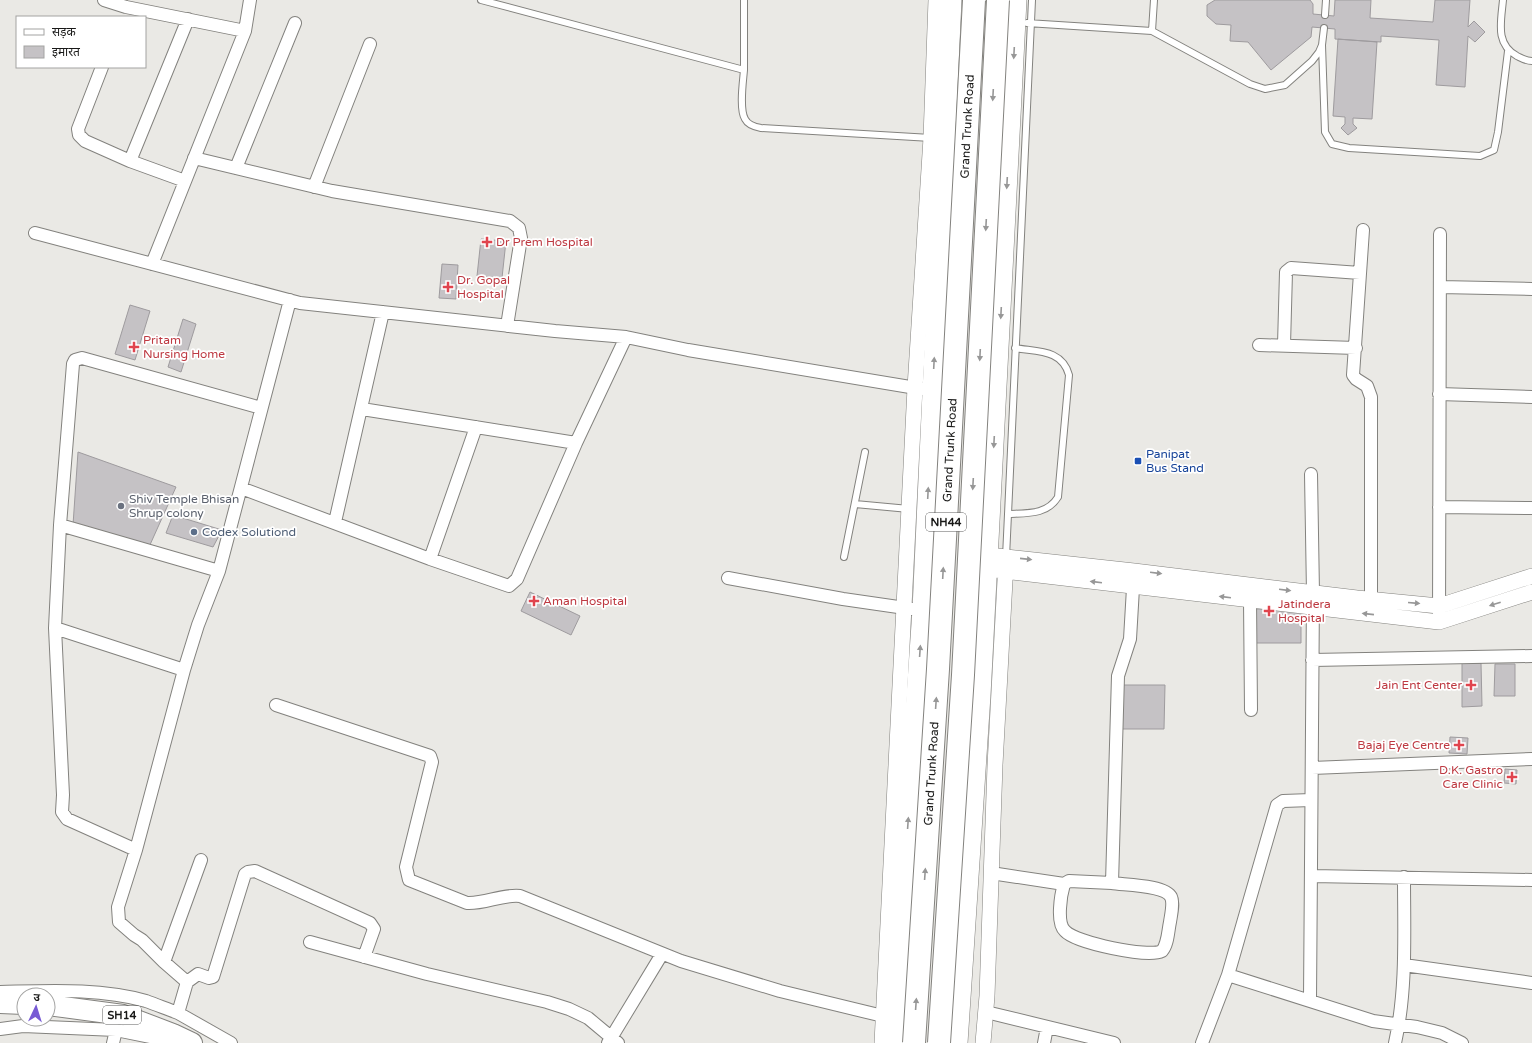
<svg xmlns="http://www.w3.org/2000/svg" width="1532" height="1043" font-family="'Varela Round','Noto Sans Devanagari',sans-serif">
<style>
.building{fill:#c5c2c5;stroke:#9e9b9e}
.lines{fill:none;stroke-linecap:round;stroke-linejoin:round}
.service-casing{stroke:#83827e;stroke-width:8}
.minor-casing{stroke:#83827e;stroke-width:14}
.tertiary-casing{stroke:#83827e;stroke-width:16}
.primary-casing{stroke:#83827e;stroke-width:22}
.trunk-casing{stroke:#83827e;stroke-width:22}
.service{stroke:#fff;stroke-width:6}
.minor{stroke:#fff;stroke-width:12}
.tertiary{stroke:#fff;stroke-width:15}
.primary{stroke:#fff;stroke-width:20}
.trunk{stroke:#fff;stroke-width:21}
.motorway-bridge-casing{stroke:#83827e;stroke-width:24;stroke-linecap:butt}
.motorway-bridge{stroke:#fff;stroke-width:22}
.oneway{fill:#979797}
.health-dot{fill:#e0444e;stroke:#fff;stroke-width:1.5}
.transit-dot{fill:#1a4fb4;stroke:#fff;stroke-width:1.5}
.worship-dot{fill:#6b7280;stroke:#fff;stroke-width:1.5}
.service-dot{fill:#5c6f8a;stroke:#fff;stroke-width:1.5}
.labels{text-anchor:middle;stroke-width:3.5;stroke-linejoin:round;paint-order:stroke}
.shield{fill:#fff;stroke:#5d5d5d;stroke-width:1}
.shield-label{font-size:11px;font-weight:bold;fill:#181817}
.street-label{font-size:12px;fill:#181817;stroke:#fff}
.health-label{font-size:12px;fill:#be3a42;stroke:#fff;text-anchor:start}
.transit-label{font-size:12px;fill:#164399;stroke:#fff;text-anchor:start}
.worship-label{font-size:12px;fill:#5b616d;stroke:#fff;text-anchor:start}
.service-label{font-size:12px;fill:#4e5e75;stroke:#fff;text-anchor:start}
</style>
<rect width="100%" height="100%" fill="#eae9e5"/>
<path class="building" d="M1215,0H1310L1313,4V14L1334,16L1335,0H1371L1370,18L1433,22L1435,0H1470L1468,27L1474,21L1485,32L1475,42L1468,36L1465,87L1436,85L1439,40L1381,36V42L1335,39V29L1312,27L1311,37L1271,70L1248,42L1230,41L1231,25L1216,24L1207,16V5Z
M1338,39L1377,42L1372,119L1353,118V124L1357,128L1348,135L1341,128L1345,124V117L1333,116Z
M481,239L506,241L502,278L477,276Z
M442,264L458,265L456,299L439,298Z
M130,305L150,311L135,360L115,354Z
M183,319L196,324L181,372L168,367Z
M78,452L176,487L149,547L73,525Z
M173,515L222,530L213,547L166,533Z
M530,592L580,616L571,635L521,611Z
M1254,609H1301V643H1254Z
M1462,663H1481L1482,706L1462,707Z
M1495,664H1515V696H1494Z
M1123,685H1165L1164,729H1122Z
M1450,737L1468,738L1467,754L1449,753Z
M1505,769L1517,770L1516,784L1504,783Z"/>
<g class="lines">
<g class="service-casing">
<path id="service" d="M481,0L744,70C743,82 739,109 745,119C748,125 755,127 761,128L931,138
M1503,0C1501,22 1495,44 1517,56C1523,59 1526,61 1532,61
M1325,15L1326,0
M1027,23L1152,31L1250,84L1265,89L1285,85L1312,61L1319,52L1322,45L1324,28
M1152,31L1154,0
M1322,45L1325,132L1332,144L1349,148L1480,156L1494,150L1498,132L1508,51
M744,70V0
M855,504L909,509
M1008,514C1027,513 1047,515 1058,497L1069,375C1062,349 1037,352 1015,348
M844,557L865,452
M1006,557L1032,0"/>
</g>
<g class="minor-casing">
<path id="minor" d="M104,0L126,7L245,31
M102,67L78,129L79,135L85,141L130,161L185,181
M194,158L332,191L510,221L519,228L521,238L507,326
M130,161L188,19
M236,168L295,23
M314,187L370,44
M1363,230L1353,375L1356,379L1367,386L1371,397V599
M35,233L300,303L555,331L626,337L688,350L922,389
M152,264L245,31L250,0
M1440,287L1532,289
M1259,345L1356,348
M1284,345L1286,272L1291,268L1360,273
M1439,394L1532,397
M362,409L576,443
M241,488L430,559L509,586L517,579L576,443L626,337
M1439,507L1532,508
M335,522L383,312
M60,525L219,571
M430,559L476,427
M728,578L843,599L912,609
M1250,600L1251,710
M1439,622L1440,234
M55,628L184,670
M1312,660L1532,656
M276,705L430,756L432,762L406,867L409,880L467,903C485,904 502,894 520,896L681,961L780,991L883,1016
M1312,768L1532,759
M136,850L67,819L62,812L63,795L55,628L60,525L73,364L75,360L82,358L261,408
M991,873L1064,884
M1312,876L1532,880
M1112,883L1069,881L1064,884C1061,894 1056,923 1065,931C1076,943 1148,958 1162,951C1168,944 1168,931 1170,922C1171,915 1174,903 1171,897C1165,885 1124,885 1112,883L1118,676L1130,639L1134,571
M310,942L427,974L547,1002L569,1009L588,1018L618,1043
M164,962L201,860
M1404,965L1532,983
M1228,975L1373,1021L1417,1027L1442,1033L1462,1043
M187,982L198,974L209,978L213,977L245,874L248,872L255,871L370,923L374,929L364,957
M0,992C49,991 99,988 146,1001C157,1005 167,1009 178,1013
M1310,1000L1313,593L1311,474
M986,1012L1114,1043
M0,1029L23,1026L116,1030L165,1040
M113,1043L116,1030
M231,1043L178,1013L187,982L164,962L142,940L134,935L119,922L118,907L136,850L184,670L198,625L219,571L290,300
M608,1043L662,954
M1044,1043L1047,1027
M1202,1043L1228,975L1277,805L1283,801L1311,800
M1395,1043C1407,989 1404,933 1404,877"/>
</g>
<g class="tertiary-casing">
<path id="tertiary" d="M988,555L1134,571L1357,598L1439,606L1532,576
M987,569L1439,622L1532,592
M882,1043L915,388L931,138L936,0
M983,1043L987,996L995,765L1006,562"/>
</g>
<g class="primary-casing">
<path id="primary" d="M0,1003L24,1004
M48,1005L123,1015L173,1034L192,1043"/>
</g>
<g class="trunk-casing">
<path id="trunk" d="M893,1043L923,610L951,0
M957,1043L980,695L1016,0"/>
</g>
<use href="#service" class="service"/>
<use href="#minor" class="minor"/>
<use href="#tertiary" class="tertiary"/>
<use href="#primary" class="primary"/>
<use href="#trunk" class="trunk"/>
<g class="motorway-bridge-casing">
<g id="motorway-bridge">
<path id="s1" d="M914,1043L938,669L974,0"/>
<path d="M939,1043L963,675L998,0"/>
</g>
</g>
<use href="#motorway-bridge" class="motorway-bridge"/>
</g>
<defs><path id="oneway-solid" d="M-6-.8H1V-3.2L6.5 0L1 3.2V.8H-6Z"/></defs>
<g class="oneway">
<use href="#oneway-solid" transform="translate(1014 53) rotate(93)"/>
<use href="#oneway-solid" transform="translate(993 95) rotate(93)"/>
<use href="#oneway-solid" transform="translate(1007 183) rotate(93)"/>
<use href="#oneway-solid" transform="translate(986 225) rotate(93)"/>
<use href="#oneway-solid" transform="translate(1001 313) rotate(93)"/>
<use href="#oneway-solid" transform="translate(980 355) rotate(93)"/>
<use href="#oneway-solid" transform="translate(934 363) rotate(-87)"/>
<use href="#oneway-solid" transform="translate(994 442) rotate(93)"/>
<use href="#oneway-solid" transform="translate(973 484) rotate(93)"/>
<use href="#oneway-solid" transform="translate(928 493) rotate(-87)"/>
<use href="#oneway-solid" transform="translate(1026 559) rotate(6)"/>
<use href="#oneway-solid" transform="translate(943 573) rotate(-87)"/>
<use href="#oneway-solid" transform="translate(1156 573) rotate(7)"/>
<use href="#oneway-solid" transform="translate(1096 582) rotate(-173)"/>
<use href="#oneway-solid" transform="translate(1285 590) rotate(7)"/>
<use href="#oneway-solid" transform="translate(1225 597) rotate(-173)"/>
<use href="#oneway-solid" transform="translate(1414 603) rotate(5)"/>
<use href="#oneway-solid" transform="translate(1495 604) rotate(162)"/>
<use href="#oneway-solid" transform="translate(1368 614) rotate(-174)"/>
<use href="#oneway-solid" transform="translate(920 651) rotate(-86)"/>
<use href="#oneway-solid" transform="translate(936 703) rotate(-86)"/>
<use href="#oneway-solid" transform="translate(908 823) rotate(-86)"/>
<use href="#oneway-solid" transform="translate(925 874) rotate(-86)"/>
<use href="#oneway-solid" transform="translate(916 1004) rotate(-86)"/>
</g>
<g class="health-dot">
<path d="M485 236h4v4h4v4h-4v4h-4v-4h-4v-4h4z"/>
<path d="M446 281h4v4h4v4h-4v4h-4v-4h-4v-4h4z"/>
<path d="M132 341h4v4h4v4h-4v4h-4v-4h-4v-4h4z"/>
<path d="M532 595h4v4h4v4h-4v4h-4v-4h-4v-4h4z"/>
<path d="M1267 605h4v4h4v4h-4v4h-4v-4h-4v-4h4z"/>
<path d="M1469 679h4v4h4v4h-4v4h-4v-4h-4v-4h4z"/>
<path d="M1457 739h4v4h4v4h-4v4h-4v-4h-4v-4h4z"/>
<path d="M1510 771h4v4h4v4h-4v4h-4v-4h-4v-4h4z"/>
</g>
<rect class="transit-dot" x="1134" y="457" width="8" height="8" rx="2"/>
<circle class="worship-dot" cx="121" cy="506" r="4"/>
<circle class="service-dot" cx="194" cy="532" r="4"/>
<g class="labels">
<g class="shield">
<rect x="926" y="513" width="40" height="18" rx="3"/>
<rect x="103" y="1006" width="38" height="18" rx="3"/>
</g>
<g class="shield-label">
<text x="946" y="526">NH44</text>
<text x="122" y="1019">SH14</text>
</g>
<g class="street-label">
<text dy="4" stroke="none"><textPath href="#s1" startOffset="918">Grand Trunk Road</textPath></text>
<text dy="4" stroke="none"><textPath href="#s1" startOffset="594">Grand Trunk Road</textPath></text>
<text dy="4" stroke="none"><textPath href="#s1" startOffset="270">Grand Trunk Road</textPath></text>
</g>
<g class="health-label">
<text x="496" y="246">Dr Prem Hospital</text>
<text x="457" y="284">Dr. Gopal<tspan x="457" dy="14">Hospital</tspan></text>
<text x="143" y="344">Pritam<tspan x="143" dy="14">Nursing Home</tspan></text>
<text x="543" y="605">Aman Hospital</text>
<text x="1278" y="608">Jatindera<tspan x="1278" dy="14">Hospital</tspan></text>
<text x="1462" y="689" text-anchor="end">Jain Ent Center</text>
<text x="1450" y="749" text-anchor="end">Bajaj Eye Centre</text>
<text x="1503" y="774" text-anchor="end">D.K. Gastro<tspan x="1503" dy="14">Care Clinic</tspan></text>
</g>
<g class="transit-label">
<text x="1146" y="458">Panipat<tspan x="1146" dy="14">Bus Stand</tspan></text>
</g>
<g class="worship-label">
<text x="129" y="503">Shiv Temple Bhisan<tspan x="129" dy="14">Shrup colony</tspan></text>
</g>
<g class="service-label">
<text x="202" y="536">Codex Solutiond</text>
</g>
</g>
<rect x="16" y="16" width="130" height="52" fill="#ffffff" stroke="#a3a3a2"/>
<rect x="24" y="29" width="20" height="6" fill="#ffffff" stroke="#a3a3a2"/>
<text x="52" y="36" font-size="12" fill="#181817">सड़क</text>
<rect x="24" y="46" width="20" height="12" fill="#c5c2c5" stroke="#a3a3a2"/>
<text x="52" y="56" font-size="12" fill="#181817">इमारत</text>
<g transform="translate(36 1007) rotate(4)"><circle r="19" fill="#ffffff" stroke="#a3a3a2"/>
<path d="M0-3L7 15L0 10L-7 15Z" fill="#775ad4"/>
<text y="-6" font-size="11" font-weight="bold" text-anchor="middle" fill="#181817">उ</text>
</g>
</svg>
